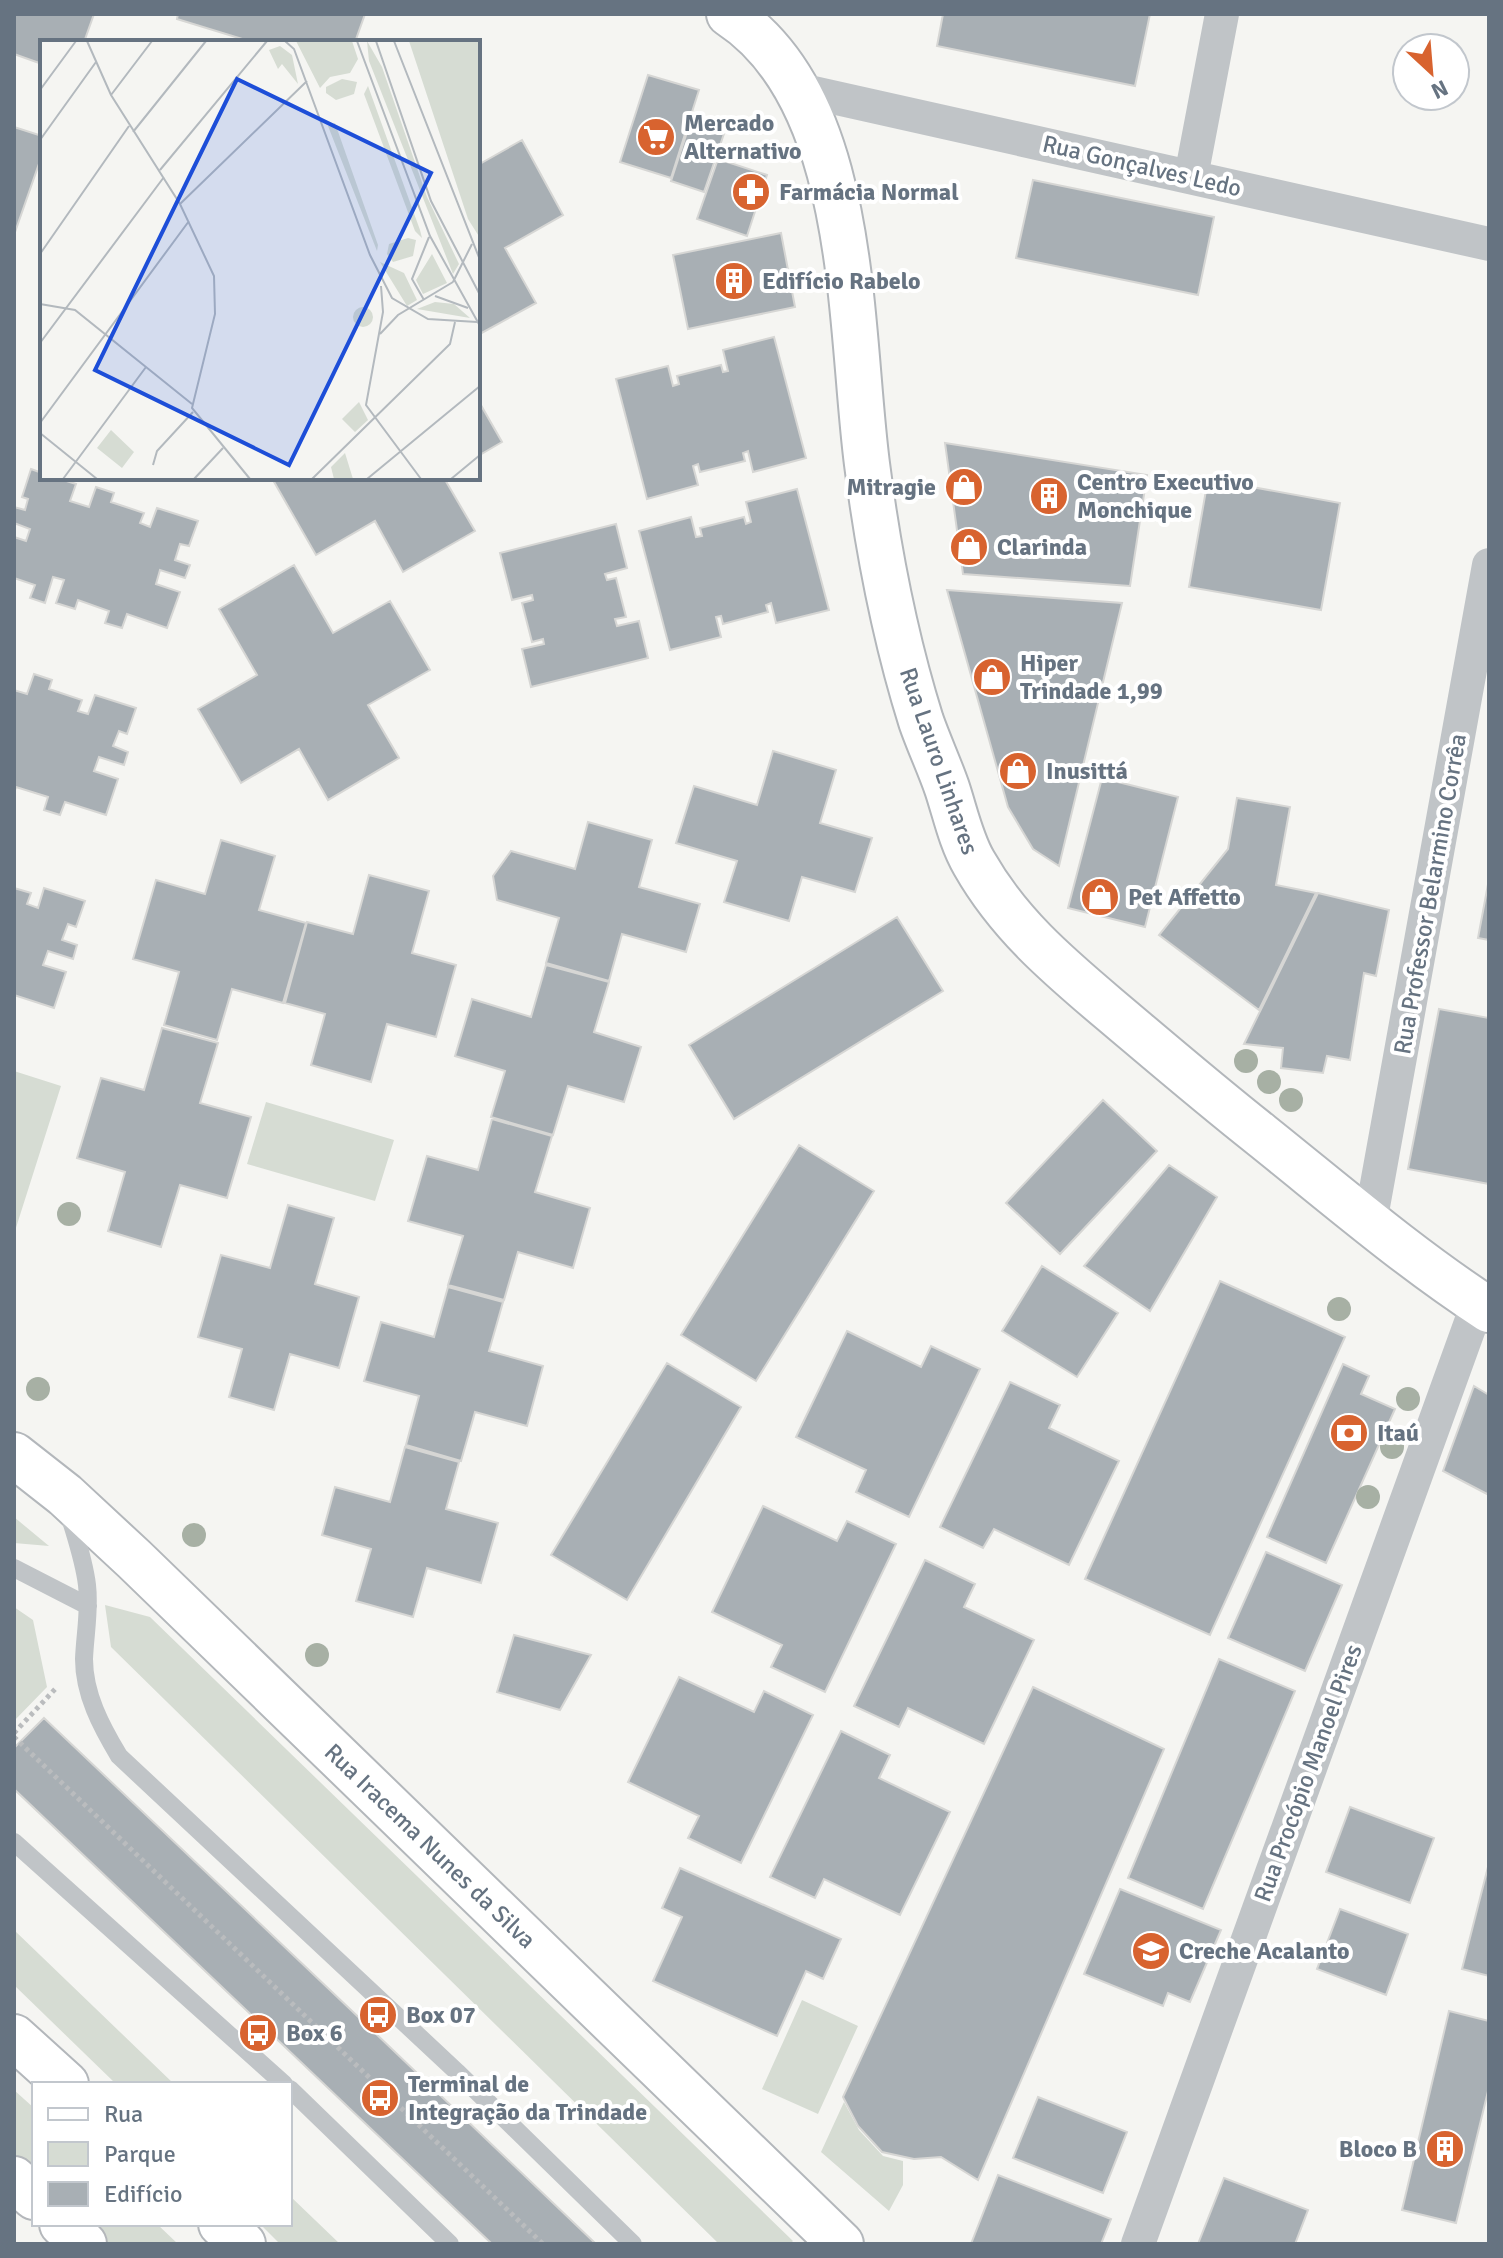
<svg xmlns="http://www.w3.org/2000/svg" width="1503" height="2258" font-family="Signika,sans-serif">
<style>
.green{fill:#d6dcd3}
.building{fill:#a8afb4;stroke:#d6d6d4;stroke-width:2}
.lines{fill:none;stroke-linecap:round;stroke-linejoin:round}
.secondary-casing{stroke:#b3b7bb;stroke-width:48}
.primary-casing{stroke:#b4b7bb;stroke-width:48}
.path{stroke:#babcbe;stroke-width:5;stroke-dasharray:4 4;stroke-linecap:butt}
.lane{stroke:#c0c4c7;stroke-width:18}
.street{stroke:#c0c4c7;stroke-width:34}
.secondary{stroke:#fff;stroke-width:44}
.primary{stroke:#fff;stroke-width:44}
.tree{fill:#a7b0a4}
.labels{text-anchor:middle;stroke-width:8;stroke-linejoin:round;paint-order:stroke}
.poi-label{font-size:24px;font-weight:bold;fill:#667381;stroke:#fff;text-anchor:start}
.street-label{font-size:24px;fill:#667381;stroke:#fff}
.inset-road{fill:none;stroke:#b3b9be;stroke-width:2}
.view{fill:#1d4ed8;fill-opacity:0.15;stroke:#1d4ed8;stroke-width:4}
.inset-edge{fill:none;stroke:#667381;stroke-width:4}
</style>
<rect width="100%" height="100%" fill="#f5f5f2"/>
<path class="green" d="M14,1071L61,1086L14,1234Z
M266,1102L394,1140L375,1201L247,1164Z
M14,1517L49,1546L14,1543Z
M105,1605L150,1617L793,2241L790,2244H719L111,1647Z
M14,1607L33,1620L47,1687L14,1721Z
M14,1930L174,2084H116L14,1985Z
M802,2000L858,2026L818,2114L762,2089Z
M14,2090L34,2108V2178L14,2158Z
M844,2102L859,2130L883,2156L903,2161V2185L889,2211L821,2152Z
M290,2196L340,2244H280L260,2224H290Z
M80,2224H157L178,2244H100Z"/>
<path class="building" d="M14,14H94L84,42H42V64L14,54Z
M178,14H365L355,42H252L177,19Z
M943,14H1150L1135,86L937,46Z
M648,75L699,90L671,178L620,162Z
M693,114L727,125L704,192L671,181Z
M14,127L42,136V155L14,235Z
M522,140L563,215L505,248L536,303L478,335V165Z
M718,159L767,175L747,236L697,219Z
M1033,180L1214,217L1198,295L1016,258Z
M781,233L795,307L688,329L673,255Z
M774,337L806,458L753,472L748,451L743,453L745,461L700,472L698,464L693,466L698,485L647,499L616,379L668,366L673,386L679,384L677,376L721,365L723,372L728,371L723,350Z
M478,400L502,442L478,456Z
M945,443L1147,475L1130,586L963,574Z
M31,469L42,473V478H57L76,484L70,501L89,507L96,487L114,493L111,502L144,513L140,523L150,527L157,508L198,521L189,546L180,544L175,560L190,565L185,578L160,570L156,584L180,592L167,628L127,614L122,628L105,623L109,611L78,600L75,609L56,603L64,580L53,577L45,603L30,598L35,585L14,578V537L26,541L30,529L14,523V507L25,510L28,499L22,497Z
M276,478H444L475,531L403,572L375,521L316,555L273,480Z
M1208,479L1340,503L1321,610L1189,587Z
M797,489L829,610L776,623L771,603L766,605L768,612L723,624L721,616L716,617L721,637L670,650L639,531L691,517L696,537L702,536L700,528L744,517L746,524L751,522L746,502Z
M616,524L627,568L605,574L607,580L616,578L626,617L615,619L617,626L639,621L648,658L531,687L522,649L544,644L543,639L532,642L522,603L533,600L532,595L512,600L500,553Z
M294,565L333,633L390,601L430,670L368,705L399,758L328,800L299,749L241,783L198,709L257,675L219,609Z
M947,590L1122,603L1059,866L1033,849L1008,807Z
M34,674L52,680L49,689L82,700L78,711L88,714L95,695L136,708L127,734L119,731L113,746L128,752L124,765L99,757L94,771L118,779L106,815L65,802L60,815L44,810L48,797L16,787L14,793V690L27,694Z
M773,751L836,770L820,823L872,838L855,892L802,877L789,921L724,902L737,861L676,843L694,786L757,805Z
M1102,778L1178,797L1145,927L1068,908Z
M1237,798L1290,807L1276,885L1316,893L1259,1010L1159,935L1228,849Z
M588,822L652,840L639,887L700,904L686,952L622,934L609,981L546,963L559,918L497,900L493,876L511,851L575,869Z
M221,840L275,856L259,910L306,923L283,1003L232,989L217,1040L164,1025L179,972L133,959L156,880L205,894Z
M369,875L429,891L412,953L456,965L436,1037L387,1024L371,1082L311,1065L325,1014L285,1003L307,922L353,934Z
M1489,879V940L1478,938Z
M14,888L31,893L27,904L38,908L44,888L85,901L76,927L68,924L62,940L77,945L73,959L48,951L43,965L66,972L54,1008L14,995Z
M1318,893L1389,910L1376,976L1364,973L1350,1060L1327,1056L1323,1073L1281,1068L1283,1048L1244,1044Z
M897,917L943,991L734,1119L689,1045Z
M546,965L609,982L594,1032L641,1047L624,1102L568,1086L553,1135L491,1117L505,1071L455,1056L472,999L531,1017Z
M1439,1009L1489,1018V1184L1408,1169Z
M162,1028L218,1043L200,1103L251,1117L227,1198L180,1185L161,1247L108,1231L125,1172L77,1158L101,1078L144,1090Z
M1103,1100L1157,1151L1060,1254L1006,1203Z
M492,1119L552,1136L535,1192L590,1208L573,1268L518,1252L504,1300L448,1285L463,1236L408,1221L427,1156L478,1170Z
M799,1145L874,1191L756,1381L681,1335Z
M1169,1165L1217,1197L1150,1311L1084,1266Z
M288,1205L334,1218L315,1284L359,1297L339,1368L290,1354L274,1410L229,1397L242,1349L198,1337L221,1255L270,1268Z
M1042,1266L1118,1313L1077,1377L1002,1331Z
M1220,1281L1345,1337L1210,1635L1085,1579Z
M448,1287L503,1302L489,1351L543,1366L527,1426L475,1412L461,1461L406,1445L419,1396L364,1381L381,1322L434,1337Z
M847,1331L921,1367L931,1346L980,1369L909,1517L856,1492L866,1470L796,1437Z
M667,1363L741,1407L627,1600L551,1555Z
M1343,1364L1369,1376L1361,1394L1395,1409L1326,1563L1267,1537Z
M1010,1382L1060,1405L1049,1428L1119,1461L1069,1565L994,1529L983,1548L940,1527Z
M1474,1386L1489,1395V1495L1443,1471Z
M405,1447L459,1462L446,1509L498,1523L481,1583L427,1568L413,1617L356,1601L371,1549L322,1535L335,1487L390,1502Z
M763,1506L837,1541L847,1521L896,1544L825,1692L771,1667L782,1645L712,1612Z
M1266,1552L1342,1585L1305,1671L1228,1638Z
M925,1560L975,1584L964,1607L1034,1640L984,1744L908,1708L899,1727L854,1706Z
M514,1635L591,1655L560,1710L497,1692Z
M1219,1659L1295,1691L1203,1909L1128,1878Z
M679,1677L754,1712L764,1691L813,1715L741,1863L688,1838L699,1816L628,1782Z
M1033,1687L1164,1749L978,2180L941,2157L914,2159L882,2152L858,2126L843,2097Z
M44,1718L372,2030L596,2244H492L14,1789V1748Z
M841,1731L890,1755L879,1778L950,1812L900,1915L824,1879L815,1898L770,1877Z
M1350,1807L1434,1838L1410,1903L1326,1872Z
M1489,1863V1976L1462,1969Z
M680,1868L841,1939L823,1979L806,1971L777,2036L653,1981L682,1917L662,1908Z
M1120,1889L1221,1930L1190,2002L1168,1993L1163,2006L1084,1974Z
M1340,1909L1408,1934L1386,1995L1317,1969Z
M1449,2011L1489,2021V2087L1456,2223L1402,2210Z
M1038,2097L1127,2132L1103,2193L1013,2158Z
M998,2175L1111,2219L1101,2244H971Z
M1224,2178L1308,2210L1295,2244H1198Z"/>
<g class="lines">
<g class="secondary-casing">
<path id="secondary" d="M729,14C859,99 849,325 867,464C878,550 895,638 921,721C929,744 939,765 947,788C955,812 961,841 974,863C1008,923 1056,964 1108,1008C1159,1051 1209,1094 1261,1135C1336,1195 1409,1258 1489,1310
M14,1455L65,1495L134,1559L841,2244
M14,2037L66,2084
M221,2224L243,2244"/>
</g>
<g class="primary-casing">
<path id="primary" d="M14,2179L34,2197
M62,2224L84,2244"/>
</g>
<path class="path" d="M14,1733L57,1687
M14,1737L543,2244"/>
<path class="lane" d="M69,1514C76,1538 84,1560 87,1585C90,1610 85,1634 84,1659C84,1694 101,1726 119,1756L457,2072L633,2244
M14,1568L88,1606
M14,1842L284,2084
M290,2089L450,2244"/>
<path class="street" d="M796,89L1489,244
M1191,177L1222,14
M1370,1223L1489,565
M1138,2244L1478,1303"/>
<use href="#secondary" class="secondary"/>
<use href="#primary" class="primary"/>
</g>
<g class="tree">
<circle cx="1246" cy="1061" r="12"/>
<circle cx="1269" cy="1082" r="12"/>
<circle cx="1291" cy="1100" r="12"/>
<circle cx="69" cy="1214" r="12"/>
<circle cx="1339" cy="1309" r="12"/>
<circle cx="38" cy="1389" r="12"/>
<circle cx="1408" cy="1399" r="12"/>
<circle cx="1392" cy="1447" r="12"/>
<circle cx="1368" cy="1497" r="12"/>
<circle cx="194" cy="1535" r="12"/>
<circle cx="317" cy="1655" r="12"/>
</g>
<defs>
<g id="supermarket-disc" transform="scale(2)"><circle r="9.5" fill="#d8632f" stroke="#fff"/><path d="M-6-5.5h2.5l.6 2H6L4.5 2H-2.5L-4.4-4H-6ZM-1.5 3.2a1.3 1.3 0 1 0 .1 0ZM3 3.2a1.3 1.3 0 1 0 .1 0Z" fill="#fff"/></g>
<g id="pharmacy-disc" transform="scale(2)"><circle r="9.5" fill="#d8632f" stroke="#fff"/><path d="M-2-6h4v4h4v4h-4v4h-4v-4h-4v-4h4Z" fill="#fff"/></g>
<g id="building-disc" transform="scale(2)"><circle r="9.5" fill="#d8632f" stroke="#fff"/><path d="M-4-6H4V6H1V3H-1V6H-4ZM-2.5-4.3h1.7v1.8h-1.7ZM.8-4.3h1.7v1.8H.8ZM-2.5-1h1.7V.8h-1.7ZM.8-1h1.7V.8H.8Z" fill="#fff"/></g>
<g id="shop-disc" transform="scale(2)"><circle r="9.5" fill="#d8632f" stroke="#fff"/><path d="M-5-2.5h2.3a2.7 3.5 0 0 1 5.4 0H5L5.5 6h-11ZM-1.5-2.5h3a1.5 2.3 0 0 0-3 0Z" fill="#fff"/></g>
<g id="bank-disc" transform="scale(2)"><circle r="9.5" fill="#d8632f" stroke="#fff"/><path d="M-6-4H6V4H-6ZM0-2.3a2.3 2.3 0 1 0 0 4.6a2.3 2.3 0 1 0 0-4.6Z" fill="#fff"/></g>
<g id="school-disc" transform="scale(2)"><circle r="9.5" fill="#d8632f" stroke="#fff"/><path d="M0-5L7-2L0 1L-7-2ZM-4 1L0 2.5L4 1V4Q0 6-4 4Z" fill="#fff"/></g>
<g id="bus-disc" transform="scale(2)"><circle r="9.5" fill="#d8632f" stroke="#fff"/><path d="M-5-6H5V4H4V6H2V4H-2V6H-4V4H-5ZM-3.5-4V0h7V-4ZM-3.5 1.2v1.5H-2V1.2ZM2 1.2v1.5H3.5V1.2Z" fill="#fff"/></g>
</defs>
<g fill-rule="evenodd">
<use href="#supermarket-disc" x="656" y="137"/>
<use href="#pharmacy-disc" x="751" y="192"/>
<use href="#building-disc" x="734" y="281"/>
<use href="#shop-disc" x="964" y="487"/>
<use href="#building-disc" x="1049" y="496"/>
<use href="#shop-disc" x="969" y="547"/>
<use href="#shop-disc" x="992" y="677"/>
<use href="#shop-disc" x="1018" y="771"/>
<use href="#shop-disc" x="1100" y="897"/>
<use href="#bank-disc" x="1349" y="1433"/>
<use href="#school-disc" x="1151" y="1951"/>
<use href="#bus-disc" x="378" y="2015"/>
<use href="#bus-disc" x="258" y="2033"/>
<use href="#bus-disc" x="380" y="2098"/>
<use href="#building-disc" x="1445" y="2149"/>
</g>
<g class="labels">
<g class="poi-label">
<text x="684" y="131">Mercado<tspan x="684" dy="28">Alternativo</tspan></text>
<text x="779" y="200">Farmácia Normal</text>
<text x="762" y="289">Edifício Rabelo</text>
<text x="1077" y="490">Centro Executivo<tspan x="1077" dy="28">Monchique</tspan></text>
<text x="936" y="495" text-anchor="end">Mitragie</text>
<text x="997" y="555">Clarinda</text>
<text x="1020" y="671">Hiper<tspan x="1020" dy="28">Trindade 1,99</tspan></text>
<text x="1046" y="779">Inusittá</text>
<text x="1128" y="905">Pet Affetto</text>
<text x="1377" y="1441">Itaú</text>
<text x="1179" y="1959">Creche Acalanto</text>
<text x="406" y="2023">Box 07</text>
<text x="286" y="2041">Box 6</text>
<text x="408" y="2092">Terminal de<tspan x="408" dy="28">Integração da Trindade</tspan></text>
<text x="1417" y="2157" text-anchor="end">Bloco B</text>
</g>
<g class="street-label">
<text transform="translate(1142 166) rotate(13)" y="8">Rua Gonçalves Ledo</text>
<text transform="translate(939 761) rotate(71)" y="8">Rua Lauro Linhares</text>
<text transform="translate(1430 894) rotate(-80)" y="8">Rua Professor Belarmino Corrêa</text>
<text transform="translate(1308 1773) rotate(-70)" y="8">Rua Procópio Manoel Pires</text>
<text transform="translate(430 1846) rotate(44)" y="8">Rua Iracema Nunes da Silva</text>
</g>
</g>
<g transform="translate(40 40)">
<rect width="440" height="440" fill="#f5f5f2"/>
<path d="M256,1H312L318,19L310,33L290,37L280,48ZM327,1L342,27L387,157L419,224L413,234L329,21ZM369,1H440V198L428,179ZM240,6L252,15L258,44L242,24L238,29L229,10ZM302,39L317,42L314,54L296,60L286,53V47ZM328,46L380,190L382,198L375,191L324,54ZM295,83L338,205L337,211L288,86ZM368,198L376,200L373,216L353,222L347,214L349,204ZM392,214L407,243L383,254L376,240ZM340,222L364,233L377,260L367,266ZM395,262L414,264L430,278L377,269ZM313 277a10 10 0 1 1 20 0a10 10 0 1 1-20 0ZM319,362L328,380L315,392L302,379ZM71,390L94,412L82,428L57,408ZM305,413L313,439H294L291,427Z" fill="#d6dcd3"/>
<path class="inset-road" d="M47,1L71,55L140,164L174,236L175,274L152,368L210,439M245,1L254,9L330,215L352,258L388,279L437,282M317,1L390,196L440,286M336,1L391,161L440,255M354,1L440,220M0,50L36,1M71,55L112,1M93,92L166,1M0,100L56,22M120,130L227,1M140,164L267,41M0,214L89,86M413,242L432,204M341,246L343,272L326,365L381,439M395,256L428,268M384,260L372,239L389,197M0,264L35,270L152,364M340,294L358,275L413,242M0,303L124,137M0,383L149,181M0,393L57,439M113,425L117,411L153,372M23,439L106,327M154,439L183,408M272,439L410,304L415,282M327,439L440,346M411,439L440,415"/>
<path class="view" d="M197,39L391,133L249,425L55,330Z"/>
<rect width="440" height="440" class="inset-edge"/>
</g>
<rect width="1503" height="2258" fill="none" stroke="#667381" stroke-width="32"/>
<rect x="32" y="2082" width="260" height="144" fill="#ffffff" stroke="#c2c7cd" stroke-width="2"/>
<rect x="48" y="2108" width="40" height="12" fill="#ffffff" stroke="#c2c7cd" stroke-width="2"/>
<text x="104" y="2122" font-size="24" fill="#667381">Rua</text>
<rect x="48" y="2142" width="40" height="24" fill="#d6dcd3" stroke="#c2c7cd" stroke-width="2"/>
<text x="104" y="2162" font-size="24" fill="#667381">Parque</text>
<rect x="48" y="2182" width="40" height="24" fill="#a8afb4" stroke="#c2c7cd" stroke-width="2"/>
<text x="104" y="2202" font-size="24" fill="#667381">Edifício</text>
<g transform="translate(1431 72) rotate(154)"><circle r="38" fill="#ffffff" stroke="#c2c7cd" stroke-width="2"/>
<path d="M0-6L14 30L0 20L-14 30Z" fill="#d8632f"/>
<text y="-12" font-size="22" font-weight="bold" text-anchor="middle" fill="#667381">N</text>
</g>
</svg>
